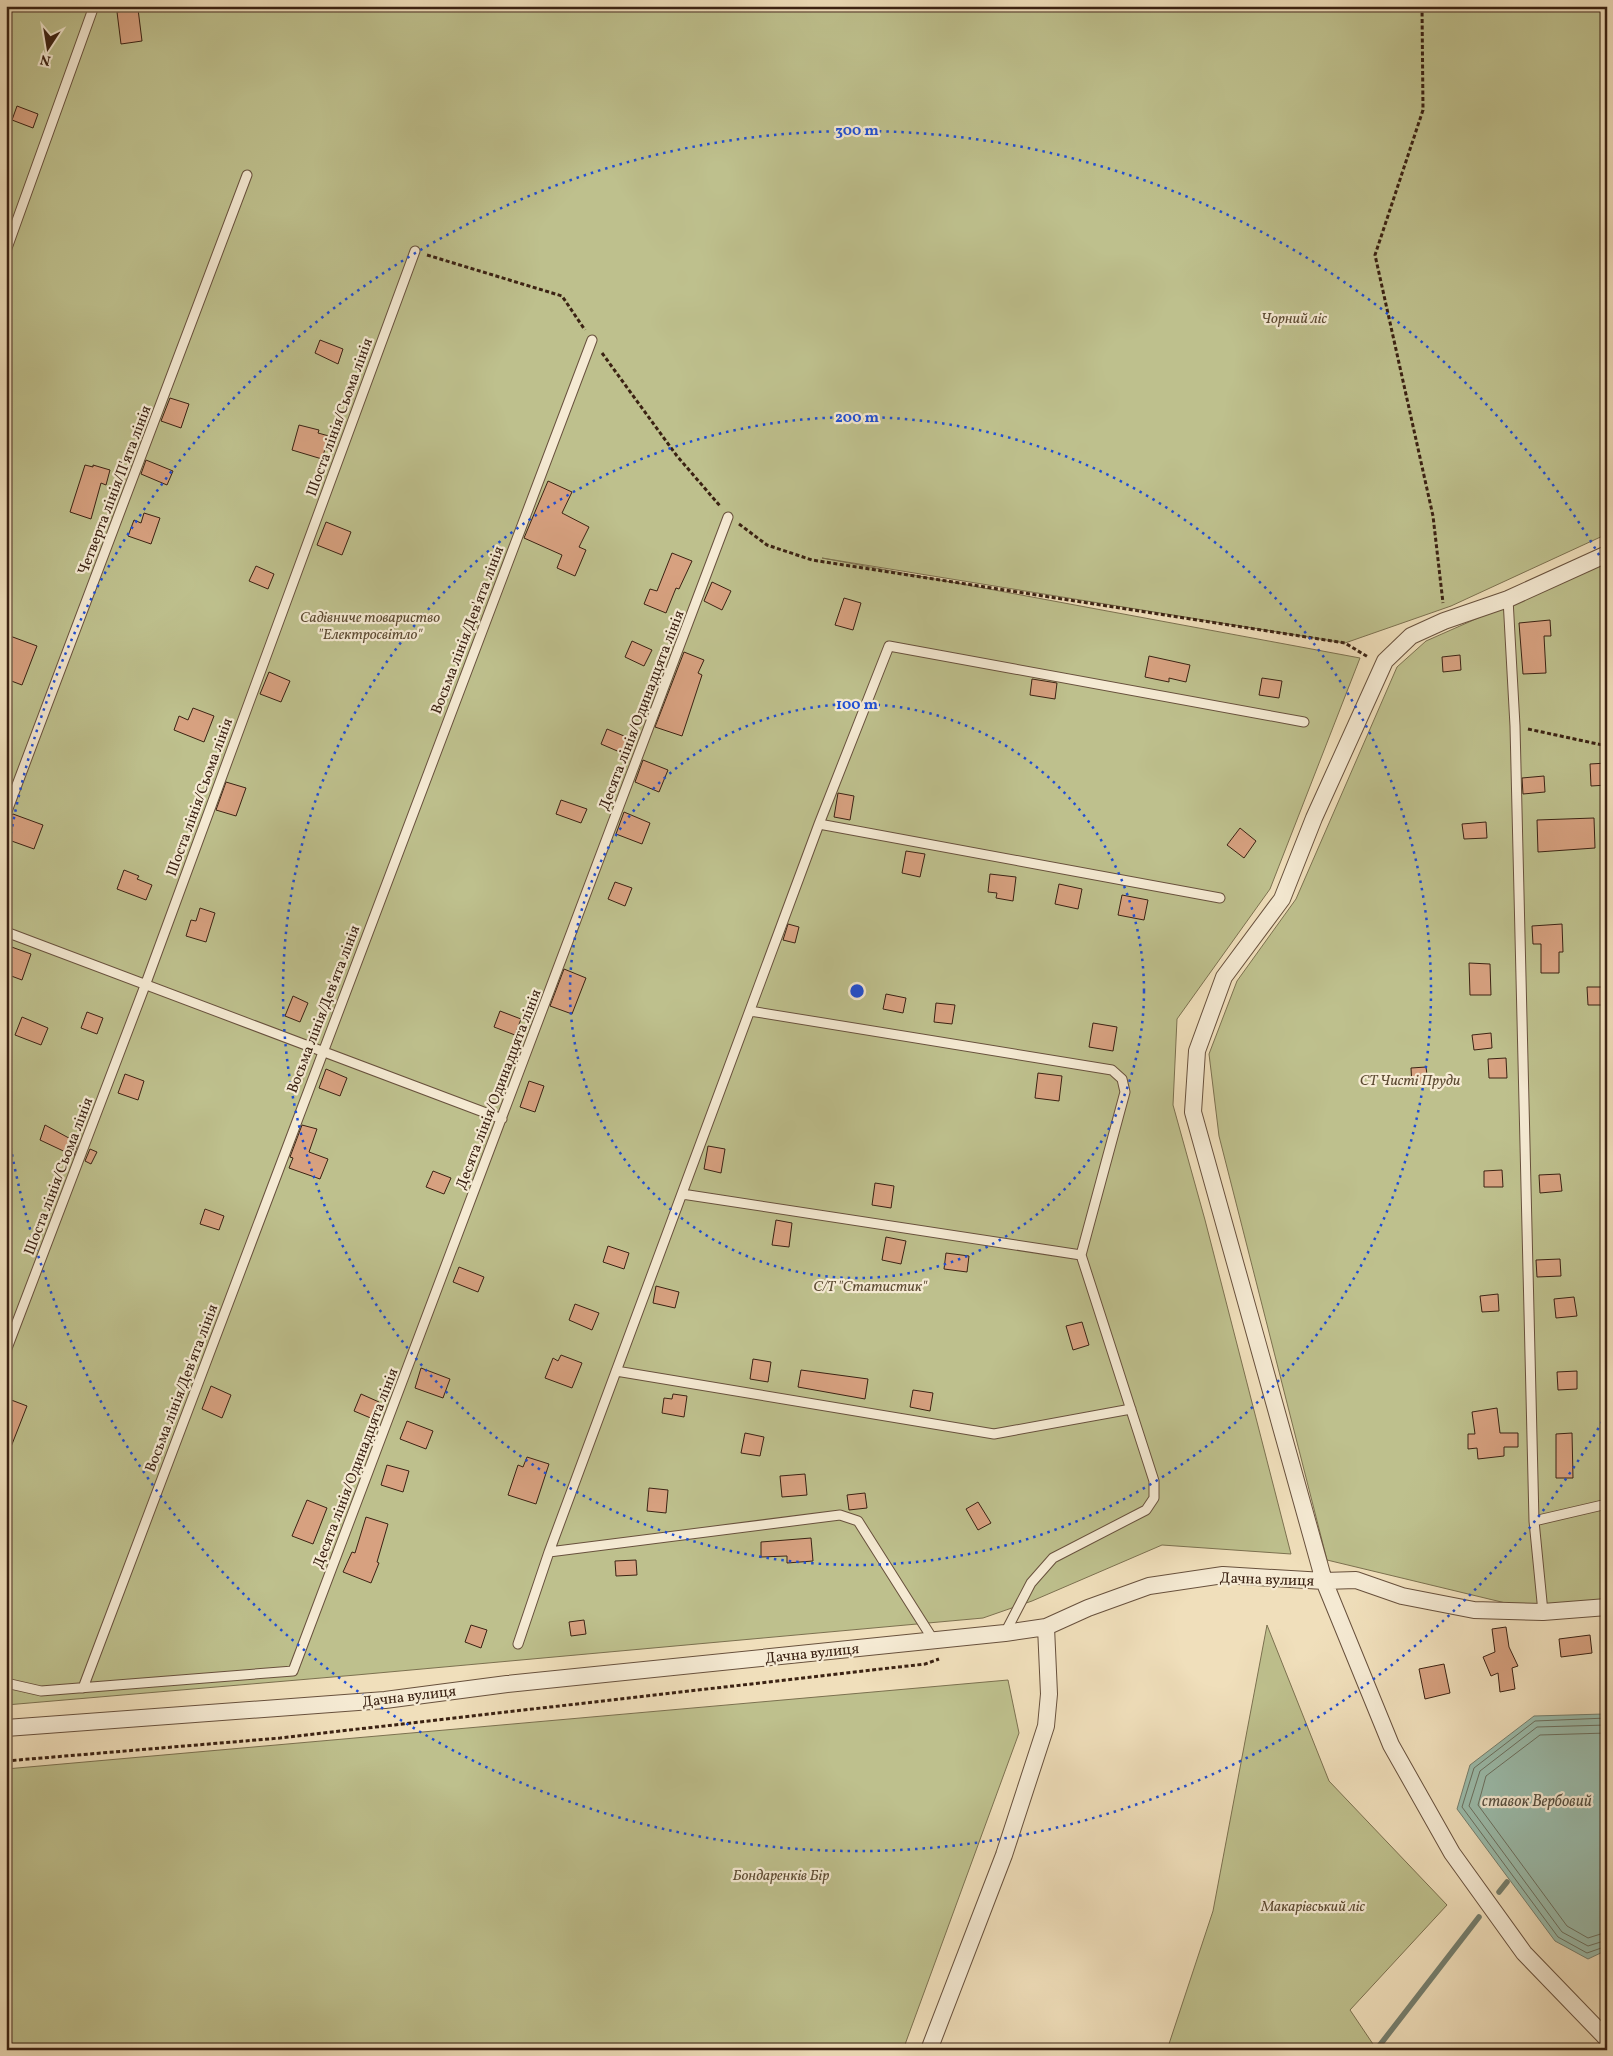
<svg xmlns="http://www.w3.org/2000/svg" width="1613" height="2056" font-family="Vollkorn,serif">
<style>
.green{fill:#bec08d;stroke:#7c7150}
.water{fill:#9bbdad;stroke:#757f6f}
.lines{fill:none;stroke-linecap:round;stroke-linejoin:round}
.shore{stroke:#6b7060;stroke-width:1}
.stream{stroke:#757f6f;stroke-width:5.5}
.building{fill:#d7a180;stroke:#3b2213}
.lane-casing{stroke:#68513d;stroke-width:11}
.street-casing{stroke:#68513d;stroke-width:18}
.path{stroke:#3b2213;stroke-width:3;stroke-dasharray:4 2.5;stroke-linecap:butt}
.lane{stroke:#f5ead3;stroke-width:9}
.street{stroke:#f5ead3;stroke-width:16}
.ring{fill:none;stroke:#1d4ed8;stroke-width:2.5;stroke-dasharray:2.5 5}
.labels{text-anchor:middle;stroke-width:4.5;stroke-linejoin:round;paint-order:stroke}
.park-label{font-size:15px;font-style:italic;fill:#5c4a32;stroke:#f5ead3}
.street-label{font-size:15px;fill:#3b2213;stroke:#f5ead3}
.water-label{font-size:16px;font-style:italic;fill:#585041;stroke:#f5ead3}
.centre{fill:#1d4ed8;stroke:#f5ead3;stroke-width:2.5}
.ring-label{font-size:15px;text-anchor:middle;font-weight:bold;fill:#1d4ed8;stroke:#f5ead3;stroke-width:4.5;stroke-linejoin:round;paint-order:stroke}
</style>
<rect width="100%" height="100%" fill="#f0dfbb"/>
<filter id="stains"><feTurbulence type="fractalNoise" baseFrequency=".004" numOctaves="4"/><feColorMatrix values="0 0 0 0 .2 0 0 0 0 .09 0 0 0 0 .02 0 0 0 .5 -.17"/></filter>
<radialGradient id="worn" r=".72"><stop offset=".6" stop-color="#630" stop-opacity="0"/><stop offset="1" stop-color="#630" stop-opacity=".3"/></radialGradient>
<path class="green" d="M6,6H1607V534L1451,606L1345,643L822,558L1360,658L1270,889L1177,1019L1173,1105L1205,1220L1291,1554L1162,1545L1032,1601L983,1618L356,1675L6,1705Z
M1607,561V1608L1543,1612L1327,1560L1219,1136L1209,1054L1237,981L1296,899L1397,667L1426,641Z
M1267,1625L1329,1781L1447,1905L1350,2010L1377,2050H1167L1213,1911Z
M1008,1680L1019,1733L903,2050H6V1769Z"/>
<path class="water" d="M1607,1712V1950L1588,1959L1555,1941L1457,1809L1470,1765L1534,1716L1604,1714Z"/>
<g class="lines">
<path class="shore" d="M1607,1718L1535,1721L1474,1768L1462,1807L1558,1937L1587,1953L1607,1946
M1607,1725L1537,1727L1480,1771L1469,1806L1562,1932L1588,1946L1607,1940
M1607,1733L1540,1735L1486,1776L1478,1805L1567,1926L1588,1938L1607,1932"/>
<path class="stream" d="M1499,1892L1507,1882
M1376,2050L1479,1917"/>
</g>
<path class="building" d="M138,9L142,41L121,44L117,12Z
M17,106L38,114L33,128L12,120Z
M320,340L343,349L338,364L315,353Z
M170,398L189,404L181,428L161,421Z
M299,425L319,430L318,433L329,436L322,459L292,450Z
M146,460L173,471L167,485L141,474Z
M85,465L93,467V465L110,470L106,485L101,483L91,519L70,512Z
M548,481L572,492L562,513L589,527L579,547L586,550L575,576L557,568L562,555L524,538Z
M144,513L160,518L151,544L128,536L134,520L141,523Z
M326,522L351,532L342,555L317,545Z
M672,553L692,561L679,589L676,588L666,613L644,604L650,589L657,591Z
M256,566L274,574L268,589L249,581Z
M712,582L731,591L722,610L704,601Z
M844,598L861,603L853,630L835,625Z
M1550,620L1551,636H1544L1546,673L1523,674L1519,623Z
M10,636L37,646L22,685L6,679V646Z
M632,641L652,650L644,666L625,657Z
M684,652L704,660L698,673L702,675L682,736L655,727Z
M1460,655L1461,670L1443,672L1442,657Z
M1149,656L1190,665L1186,682L1169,678V682L1145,677Z
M269,672L290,681L281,702L260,694Z
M1262,678L1282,681L1279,698L1259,695Z
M1032,679L1057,683L1055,699L1030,695Z
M193,708L214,716L204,742L174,730L179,716L188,720Z
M607,729L629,738L622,753L601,744Z
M643,760L668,770L659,792L635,782Z
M1607,763V785L1591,786L1590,764Z
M1544,776L1545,792L1523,794L1522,778Z
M226,782L246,788L236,816L216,810Z
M838,793L854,796L850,820L834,817Z
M561,800L587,809L581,823L556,814Z
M624,812L650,823L642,844L616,834Z
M13,814L43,825L34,849L6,839V820Z
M1594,818L1595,848L1538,852L1537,820Z
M1486,822L1487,838L1464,839L1462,824Z
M1240,828L1256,841L1244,858L1227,845Z
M906,851L925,854L920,877L902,873Z
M124,870L139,876L137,879L152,885L146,900L117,889Z
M990,874L1016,877L1013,901L996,898L997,893L988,892Z
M615,882L632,888L625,906L608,899Z
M1059,884L1082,889L1078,909L1055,904Z
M1122,895L1148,900L1144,920L1118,915Z
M200,908L215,913L206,942L186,936L191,920L196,921Z
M788,924L799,927L795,943L783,940Z
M1562,924L1563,952H1559V973H1541V944H1533L1532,926Z
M6,945L31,954L22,980L6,974Z
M1469,963L1490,964L1491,995H1470Z
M564,969L586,978L572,1014L550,1006Z
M1587,987H1605L1606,1005H1588Z
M886,994L906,998L903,1013L883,1009Z
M293,996L308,1003L300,1022L285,1016Z
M936,1003L955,1005L952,1024L934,1022Z
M500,1011L521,1019L515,1035L494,1027Z
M87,1012L103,1018L97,1034L81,1028Z
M22,1017L48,1028L41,1045L15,1035Z
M1093,1023L1117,1027L1113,1051L1089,1047Z
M1491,1033L1492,1048L1474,1050L1472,1035Z
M1506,1058L1507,1078H1489L1488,1059Z
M1426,1067L1428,1083L1412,1085L1411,1068Z
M326,1069L347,1078L340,1096L319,1088Z
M1038,1073L1062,1076L1059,1101L1035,1098Z
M125,1074L144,1081L138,1100L118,1093Z
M529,1081L544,1086L535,1112L520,1107Z
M45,1125L78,1143L74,1156L40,1140Z
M302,1125L317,1129L309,1152L328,1159L320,1179L289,1168L293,1158L290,1157Z
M708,1146L725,1149L721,1173L704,1169Z
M90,1149L97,1152L91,1164L85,1161Z
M1502,1170L1503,1187H1484V1171Z
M433,1171L451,1178L444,1194L426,1187Z
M1560,1174L1562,1191L1540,1193L1539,1175Z
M875,1183L894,1186L891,1208L872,1205Z
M205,1209L224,1216L219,1230L200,1224Z
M776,1220L792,1223L789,1247L772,1245Z
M886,1237L906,1241L901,1264L882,1260Z
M608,1246L629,1253L624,1269L603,1262Z
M946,1253L969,1256L967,1272L944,1269Z
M1560,1259L1561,1276L1537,1277L1536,1260Z
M459,1267L484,1277L478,1292L453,1282Z
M656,1286L679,1292L675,1308L653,1303Z
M1498,1294L1499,1311L1482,1312L1480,1296Z
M1574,1297L1577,1316L1556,1318L1554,1299Z
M575,1304L599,1313L592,1330L569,1320Z
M1082,1322L1089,1345L1073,1350L1066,1326Z
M561,1355L582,1363L572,1388L545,1378L553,1358L558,1361Z
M753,1359L771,1362L768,1382L750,1379Z
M421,1368L450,1379L443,1398L415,1388Z
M801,1370L868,1379L865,1399L798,1387Z
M1577,1371V1389L1558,1390L1557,1372Z
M211,1386L231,1395L222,1418L202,1409Z
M913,1390L933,1393L930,1411L910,1407Z
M361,1394L379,1402L373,1419L354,1411Z
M673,1394L687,1396L684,1417L662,1413L664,1398L672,1399Z
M6,1398L27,1406L7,1457H6Z
M1497,1408L1500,1433H1518V1447H1504V1456L1478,1459L1477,1448L1468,1449V1434H1475L1472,1412Z
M407,1421L433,1431L426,1449L400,1439Z
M745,1433L764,1437L760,1456L741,1453Z
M1572,1433L1573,1478H1556V1434Z
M527,1457L549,1464L536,1504L508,1495L518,1465L523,1467Z
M387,1465L409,1471L403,1492L381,1485Z
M805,1474L807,1495L782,1497L780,1476Z
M649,1488L668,1490L666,1513L647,1511Z
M865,1493L867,1508L849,1510L847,1495Z
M307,1500L327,1508L313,1544L292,1536Z
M978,1502L991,1523L978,1530L966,1509Z
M366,1517L388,1524L377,1562L379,1563L371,1583L343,1572L352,1552L355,1553Z
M811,1538L813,1561L787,1563V1556L761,1557V1542Z
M636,1560L637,1575L616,1576L615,1561Z
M584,1620L586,1634L571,1636L569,1622Z
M471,1625L487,1630L481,1648L465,1642Z
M1506,1627L1509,1647L1518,1666L1512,1668L1515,1689L1500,1692L1498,1673L1491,1676L1483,1657L1495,1652L1492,1629Z
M1590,1635L1592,1653L1561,1657L1559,1639Z
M1444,1664L1450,1693L1425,1699L1419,1669Z"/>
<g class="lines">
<g class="lane-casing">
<path id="lane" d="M6,251L94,6
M1508,599L1515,726L1534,1521L1543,1612
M6,814L247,175
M819,824L1220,898
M6,932L502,1119
M750,1011L1112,1070L1122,1079L1125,1092L1081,1255L1154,1481V1498L1146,1510L1053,1558L1031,1583L1005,1633
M682,1194L1081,1255
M6,1351L146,983L415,251
M616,1371L994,1434L1131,1409
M1534,1521L1607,1504
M549,1552L840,1515L858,1521L934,1641
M518,1644L549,1552L819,824L889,646L1304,722
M6,1683L41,1691L293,1671L728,517
M83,1688L592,340"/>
</g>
<g class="street-casing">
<path id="street" d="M1607,554L1508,599L1444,621L1411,636L1385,661L1314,818L1282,899L1224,977L1197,1051L1193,1112L1324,1581L1391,1745L1452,1853L1524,1953L1607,2039
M6,1728L385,1700L507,1684L1005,1633L1046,1627L1088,1608L1149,1586L1223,1575L1324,1581L1356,1580L1402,1596L1474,1610L1543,1612L1607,1607
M929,2050L1004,1855L1046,1726L1049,1694L1046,1627"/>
</g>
<path class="path" d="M1422,6L1423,110L1375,255L1433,516L1443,603
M427,255L562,296L585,330
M602,353L677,456L720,506
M739,524L767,545L812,560L1345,643L1368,657
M1528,729L1607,746
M6,1761L280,1738L925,1664L939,1659"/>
<use href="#lane" class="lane"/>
<use href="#street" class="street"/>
</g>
<g class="ring">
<circle cx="857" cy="991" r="287"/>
<circle cx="857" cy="991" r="574"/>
<path d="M1606 1415A861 861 0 0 1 7 1126M7 856A861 861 0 0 1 1606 567"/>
</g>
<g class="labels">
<g class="park-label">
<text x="1294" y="323">Чорний ліс</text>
<text x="370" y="622">Садівниче товариство<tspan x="370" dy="17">"Електросвітло"</tspan></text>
<text x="1410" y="1085">СТ Чисті Пруди</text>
<text x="870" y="1291">С/Т "Статистик"</text>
<text x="781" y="1880">Бондаренків Бір</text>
<text x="1313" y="1911">Макарівський ліс</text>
</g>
<g class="street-label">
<text transform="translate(339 417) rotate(-70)" y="5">Шоста лінія/Сьома лінія</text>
<text transform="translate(114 490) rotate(-69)" y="5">Четверта лінія/П'ята лінія</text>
<text transform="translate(467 630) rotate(-69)" y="5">Восьма лінія/Дев'ята лінія</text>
<text transform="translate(641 710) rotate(-69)" y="5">Десята лінія/Одинадцята лінія</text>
<text transform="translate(199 797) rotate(-70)" y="5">Шоста лінія/Сьома лінія</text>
<text transform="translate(323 1009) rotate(-69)" y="5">Восьма лінія/Дев'ята лінія</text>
<text transform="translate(498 1089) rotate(-69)" y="5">Десята лінія/Одинадцята лінія</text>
<text transform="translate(58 1176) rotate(-69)" y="5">Шоста лінія/Сьома лінія</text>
<text transform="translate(181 1388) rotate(-69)" y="5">Восьма лінія/Дев'ята лінія</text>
<text transform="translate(355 1468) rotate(-69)" y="5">Десята лінія/Одинадцята лінія</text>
<text transform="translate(1267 1579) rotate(2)" y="5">Дачна вулиця</text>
<text transform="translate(812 1653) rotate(-6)" y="5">Дачна вулиця</text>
<text transform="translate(409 1696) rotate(-7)" y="5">Дачна вулиця</text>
</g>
<g class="water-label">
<text x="1537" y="1806">ставок Вербовий</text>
</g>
</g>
<circle cx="857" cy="991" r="8" class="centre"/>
<g class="ring-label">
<text x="857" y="135">300 m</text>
<text x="857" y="422">200 m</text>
<text x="857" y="709">100 m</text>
</g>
<rect width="1613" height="2056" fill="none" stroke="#f0dfbb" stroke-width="25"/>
<rect x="8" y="8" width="1598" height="2041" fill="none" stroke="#3b2213" stroke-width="2.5"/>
<rect x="12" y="12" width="1588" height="2031" fill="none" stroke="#3b2213"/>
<g transform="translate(48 48) rotate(192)" stroke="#f5ead3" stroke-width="4" paint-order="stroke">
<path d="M0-4L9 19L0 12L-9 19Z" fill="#3b2213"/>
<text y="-8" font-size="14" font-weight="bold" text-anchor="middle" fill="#3b2213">N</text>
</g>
<rect width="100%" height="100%" filter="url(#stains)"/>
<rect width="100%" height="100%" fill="url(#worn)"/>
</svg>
